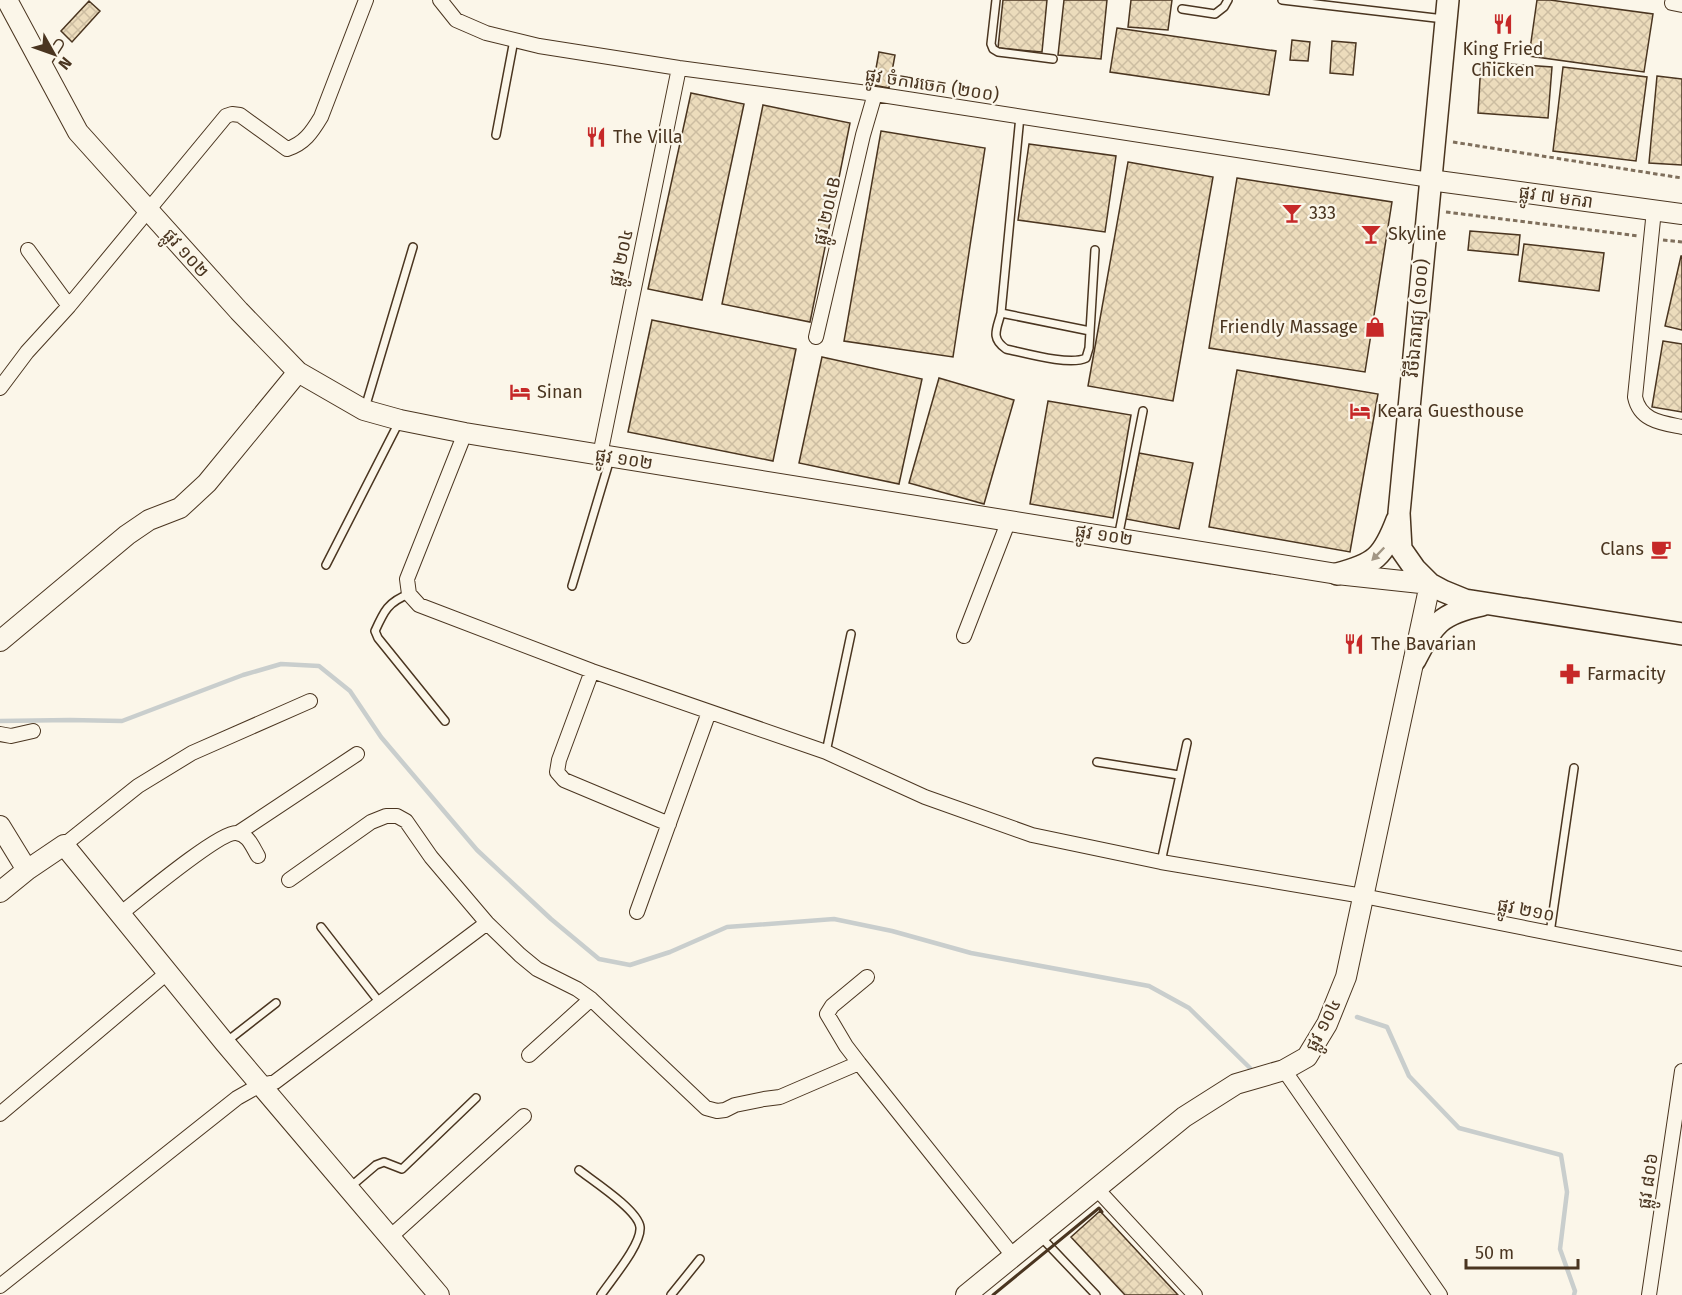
<svg xmlns="http://www.w3.org/2000/svg" width="1682" height="1295" font-family="'Fira Sans','Noto Sans Khmer',sans-serif">
<style>
.lines{fill:none;stroke-linecap:round;stroke-linejoin:round}
.stream{stroke:#c9cecd;stroke-width:4.5}
.building{fill:url(#building-cross-hatch);stroke:#4a3520;stroke-width:1.5}
.lane-casing{stroke:#4a3520;stroke-width:10}
.street-casing{stroke:#4a3520;stroke-width:16}
.secondary-casing{stroke:#4a3520;stroke-width:22}
.primary-casing{stroke:#4a3520;stroke-width:24}
.path{stroke:#7f6f5c;stroke-width:3;stroke-dasharray:4.5 3;stroke-linecap:butt}
.lane{stroke:#fbf6e9;stroke-width:7}
.street{stroke:#fbf6e9;stroke-width:14}
.secondary{stroke:#fbf6e9;stroke-width:20}
.primary{stroke:#fbf6e9;stroke-width:21}
.wall{stroke:#4a3520;stroke-width:3}
.oneway{fill:#a29684}
.labels{text-anchor:middle;stroke-width:4.5;stroke-linejoin:round;paint-order:stroke}
.poi-label{font-size:18px;fill:#4a3520;stroke:#fbf6e9;text-anchor:start}
.street-label{font-size:18px;fill:#4a3520;stroke:#fbf6e9}
</style>
<defs>
<pattern id="building-cross-hatch" width="8" height="8" patternUnits="userSpaceOnUse" patternTransform="scale(1.5)"><rect width="8" height="8" fill="#ecdcbc"/><path d="M0 0l8 8M0 8l8-8" fill="none" stroke="#ccbda1"/></pattern>
</defs>
<rect width="100%" height="100%" fill="#fbf6e9"/>
<g class="lines">
<path class="stream" d="M0,721L70,720L122,721L243,675L281,664L319,666L350,691L381,737L477,850L551,919L599,959L630,965L670,952L727,927L834,919L892,931L971,953L1149,986L1189,1008L1250,1068
M1357,1017L1387,1027L1409,1076L1459,1128L1561,1155L1567,1192L1560,1249L1575,1291L1574,1295"/>
</g>
<path class="building" d="M1003,0H1047L1042,52L998,48Z
M1064,0H1107L1101,59L1058,55Z
M1131,0H1172L1168,30L1128,27Z
M1537,0H1550L1653,14L1644,72L1529,56Z
M89,1L100,11L72,42L61,31Z
M1117,28L1276,51L1269,95L1110,72Z
M1292,40L1310,42L1308,61L1290,60Z
M1332,41L1356,43L1353,75L1330,73Z
M879,52L895,55L889,88L873,85Z
M1481,62L1552,67L1548,118L1478,113Z
M1563,67L1647,77L1636,161L1553,151Z
M1657,76L1682,79V165L1649,163Z
M691,93L744,104L702,300L648,289Z
M763,105L850,123L810,322L722,304Z
M881,131L985,148L953,357L844,341Z
M1029,144L1116,156L1105,232L1018,220Z
M1128,162L1213,177L1173,401L1088,386Z
M1237,178L1392,202L1365,372L1209,348Z
M1470,231L1520,235L1518,255L1468,250Z
M1524,244L1604,253L1599,291L1519,281Z
M1681,256H1682V330L1665,326Z
M652,320L796,349L773,461L628,432Z
M1663,341L1682,344V412L1652,407Z
M822,357L922,379L899,484L799,463Z
M1237,370L1378,394L1350,552L1209,527Z
M939,378L1014,400L984,504L909,483Z
M1048,401L1131,415L1113,518L1030,504Z
M1139,453L1193,463L1179,529L1126,519Z
M1100,1211L1178,1295H1125L1071,1237Z"/>
<g class="lines">
<g class="lane-casing">
<path id="lane" d="M996,0L991,44L993,49L998,52L1053,59
M1282,0L1444,19
M1182,9L1215,14L1224,7L1228,0
M46,64L59,44
M1020,116L1001,313L1090,331
M496,135L514,40
M1001,313C997,329 990,338 1006,349C1025,353 1070,366 1086,358L1089,348L1095,250
M365,408L413,247
M1118,538L1143,411
M326,565L399,422
M572,586L610,459
M409,594C388,602 384,611 375,631L378,638L445,721
M826,752L851,634
M1097,762L1179,775
M1161,862L1187,743
M321,927L380,1003
M1550,933L1574,768
M226,1042L276,1003
M579,1170C593,1181 638,1210 640,1227C642,1244 611,1280 601,1295
M349,1188L376,1165L384,1162L402,1169L476,1098
M1040,1236L1096,1295
M671,1295L700,1259"/>
</g>
<g class="street-casing">
<path id="street" d="M440,0L456,20L486,33L539,46L679,68L875,94L1430,180
M1672,3L1682,5
M1654,210L1635,397C1640,421 1662,423 1682,427
M28,250L69,306
M816,337L863,135L875,94
M0,388L27,352L69,306L226,116L232,114L240,115L287,149C304,144 312,132 321,117L366,0
M465,433L407,579L409,594L419,605L592,671L826,752L925,797L1032,835L1161,862L1363,896L1682,959
M600,455L679,68
M964,636L1009,520
M592,671L559,760L557,772L564,780L669,824
M0,734L11,736L33,731
M238,833L357,754
M64,845L138,786L192,753L310,701
M289,880L371,822L386,816H397L406,821L431,857L487,923L520,955L537,969L577,989L591,999L706,1108L717,1111L725,1110L735,1105L764,1099L780,1097L859,1063L1014,1257
M637,912L709,712
M120,914C138,900 219,832 236,833C248,834 252,846 258,856
M529,1055L591,999
M859,1063L846,1046L827,1014L832,1006L867,977
M1284,1070L1440,1295
M0,1114L167,973
M1096,1188L1195,1295
M389,1238L524,1116
M0,1286L237,1098L260,1085L275,1082L487,923
M1649,1295L1682,1071"/>
</g>
<g class="secondary-casing">
<path id="secondary" d="M7,0L78,132L239,311L298,372L364,410L400,420L465,433L1337,574L1430,584L1346,977L1327,1024L1307,1057L1284,1070L1236,1084L1184,1117L966,1295
M1430,180L1682,214
M0,641L127,535L149,520L180,508L207,483L298,372
M0,826L27,870
M0,892L27,870L64,845L225,1043L439,1295"/>
</g>
<g class="primary-casing">
<path id="primary" d="M1448,0L1399,513L1401,549L1415,569L1430,584L1443,591L1465,600L1682,634
M1337,574C1375,564 1383,557 1397,520
M1415,660C1434,623 1440,614 1482,605"/>
</g>
<path class="path" d="M1453,142L1682,178
M1446,212L1639,236
M1663,240L1682,242"/>
<use href="#lane" class="lane"/>
<use href="#street" class="street"/>
<use href="#secondary" class="secondary"/>
<use href="#primary" class="primary"/>
<path class="wall" d="M993,1295L1099,1208L1102,1212"/>
</g>
<defs><path id="oneway-solid" d="M-6-.8H1V-3.2L6.5 0L1 3.2V.8H-6Z" transform="scale(1.5)"/></defs>
<use class="oneway" href="#oneway-solid" transform="translate(1378 554) rotate(134)"/>
<defs>
<g id="restaurant-bare" transform="scale(1.62)"><path d="M-5-6h1v4h1v-4h1v4h1v-4h1v5L-1.5 .5V6h-2V.5L-5-1ZM5-6V6H3V1.5H1.5Q1.5-4 5-6Z" fill="#c62828" stroke="#fbf6e9" stroke-width="2.5" paint-order="stroke"/></g>
<g id="bar-bare" transform="scale(1.62)"><path d="M-6-5H6L.8 .8V4.5H3.5V6h-7V4.5H-.8V.8Z" fill="#c62828" stroke="#fbf6e9" stroke-width="2.5" paint-order="stroke"/></g>
<g id="shop-bare" transform="scale(1.62)"><path d="M-5-2.5h2.3a2.7 3.5 0 0 1 5.4 0H5L5.5 6h-11ZM-1.5-2.5h3a1.5 2.3 0 0 0-3 0Z" fill="#c62828" stroke="#fbf6e9" stroke-width="2.5" paint-order="stroke"/></g>
<g id="hotel-bare" transform="scale(1.62)"><path d="M-6-4.5h1.5V1H6V5H4.5V3h-9V5H-6ZM-4 0a1.8 1.8 0 1 1 3.6 0ZM.5 0V-2.5h3Q6-2.5 6 0Z" fill="#c62828" stroke="#fbf6e9" stroke-width="2.5" paint-order="stroke"/></g>
<g id="cafe-bare" transform="scale(1.62)"><path d="M-5.5-4.5H6V0H3Q3 3.5 0 3.5H-2.5Q-5.5 3.5-5.5 0ZM3-3.2v2h1.7v-2ZM-6 4.5H4V6H-6Z" fill="#c62828" stroke="#fbf6e9" stroke-width="2.5" paint-order="stroke"/></g>
<g id="pharmacy-bare" transform="scale(1.62)"><path d="M-2-6h4v4h4v4h-4v4h-4v-4h-4v-4h4Z" fill="#c62828" stroke="#fbf6e9" stroke-width="2.5" paint-order="stroke"/></g>
</defs>
<g fill-rule="evenodd">
<use href="#restaurant-bare" x="1503" y="24"/>
<use href="#restaurant-bare" x="596" y="137"/>
<use href="#bar-bare" x="1292" y="213"/>
<use href="#bar-bare" x="1371" y="234"/>
<use href="#shop-bare" x="1375" y="327"/>
<use href="#hotel-bare" x="520" y="392"/>
<use href="#hotel-bare" x="1360" y="411"/>
<use href="#cafe-bare" x="1661" y="549"/>
<use href="#restaurant-bare" x="1354" y="644"/>
<use href="#pharmacy-bare" x="1570" y="674"/>
</g>
<g class="labels">
<g class="poi-label">
<text x="1503" y="55" text-anchor="middle">King Fried<tspan x="1503" dy="21">Chicken</tspan></text>
<text x="613" y="143">The Villa</text>
<text x="1309" y="219">333</text>
<text x="1388" y="240">Skyline</text>
<text x="1358" y="333" text-anchor="end">Friendly Massage</text>
<text x="537" y="398">Sinan</text>
<text x="1377" y="417">Keara Guesthouse</text>
<text x="1644" y="555" text-anchor="end">Clans</text>
<text x="1371" y="650">The Bavarian</text>
<text x="1587" y="680">Farmacity</text>
</g>
<g class="street-label">
<text transform="translate(932 85) rotate(9)" y="6">ផ្លូវ ចំការចេក (២០០)</text>
<text transform="translate(1556 197) rotate(8)" y="6">ផ្លូវ ៧ មករា</text>
<text transform="translate(827 211) rotate(-77)" y="6">ផ្លូវ ២០៤B</text>
<text transform="translate(186 253) rotate(48)" y="6">ផ្លូវ ១០២</text>
<text transform="translate(621 258) rotate(-78)" y="6">ផ្លូវ ២០៤</text>
<text transform="translate(1417 318) rotate(-85)" y="6">វិថីឯករាជ្យ (១០០)</text>
<text transform="translate(624 459) rotate(9)" y="6">ផ្លូវ ១០២</text>
<text transform="translate(1104 535) rotate(9)" y="6">ផ្លូវ ១០២</text>
<text transform="translate(1526 910) rotate(11)" y="6">ផ្លូវ ២១០</text>
<text transform="translate(1323 1025) rotate(-63)" y="6">ផ្លូវ ១០៤</text>
<text transform="translate(1648 1181) rotate(-82)" y="6">ផ្លូវ ៨០៦</text>
</g>
</g>
<g transform="translate(54 54) rotate(130)" stroke="#fbf6e9" stroke-width="4.5" paint-order="stroke">
<path d="M0-4.5L10 22L0 15L-10 22Z" fill="#4a3520"/>
<text y="-9" font-size="16" font-weight="bold" text-anchor="middle" fill="#4a3520">N</text>
</g>
<path d="M1466 1259v9h112v-9" fill="none" stroke="#4a3520" stroke-width="3"/>
<text x="1475" y="1259" font-size="18" fill="#4a3520" stroke="#fbf6e9" stroke-width="4.5" paint-order="stroke">50 m</text>
</svg>
